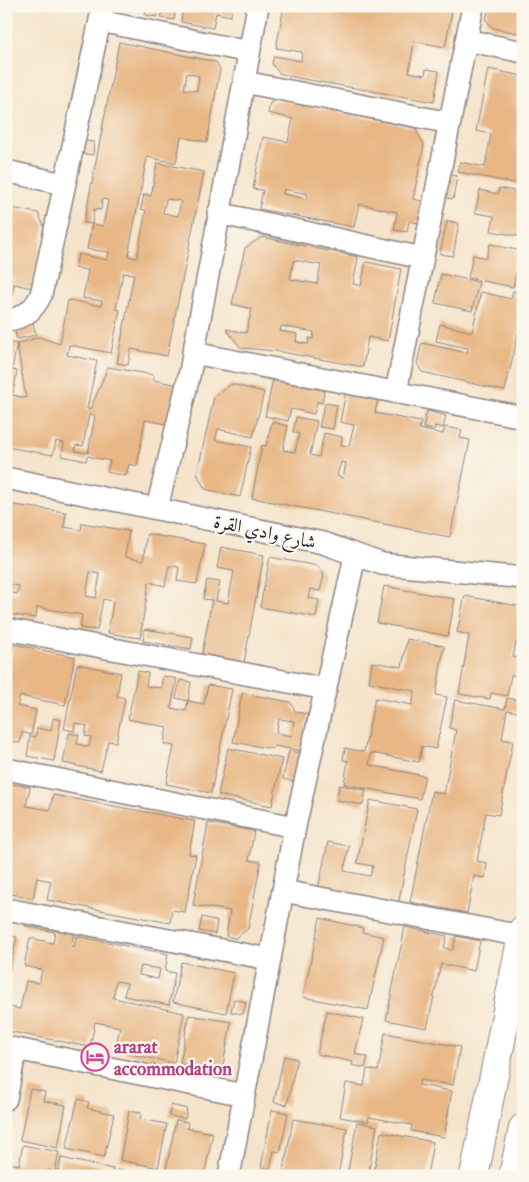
<svg xmlns="http://www.w3.org/2000/svg" width="529" height="1182" font-family="'IM FELL Double Pica',Amiri,serif">
<style>
.building{fill:#e8b785;fill-rule:evenodd}
.lines{fill:none;stroke-linecap:round;stroke-linejoin:round}
.street-casing{stroke:#8c8383;stroke-width:24}
.secondary-casing{stroke:#8c8383;stroke-width:30}
.street{stroke:#fff;stroke-width:21}
.secondary{stroke:#fff;stroke-width:28}
.labels{text-anchor:middle;stroke-width:4.5;stroke-linejoin:round;paint-order:stroke}
.street-label{font-size:19px;fill:#22223b;stroke:#fbf7ec}
.hotel-label{font-size:19px;font-weight:bold;fill:#b23c85;stroke:#fbf7ec;text-anchor:start}
</style>
<rect width="100%" height="100%" fill="#fbf7ec"/>
<filter id="ink" filterUnits="userSpaceOnUse"><feTurbulence type="fractalNoise" baseFrequency=".02" numOctaves="2"/><feDisplacementMap in="SourceGraphic" scale="10" xChannelSelector="R" yChannelSelector="G"/><feConvolveMatrix kernelMatrix="1 2 1 2 8 2 1 2 1" color-interpolation-filters="sRGB"/></filter>
<filter id="wash" filterUnits="userSpaceOnUse"><feTurbulence type="fractalNoise" baseFrequency=".0096" numOctaves="4" result="noise"/><feDisplacementMap in="SourceGraphic" scale="20" xChannelSelector="R" yChannelSelector="G"/><feGaussianBlur stdDeviation="1.12" result="paint"/><feColorMatrix in="noise" values="0 0 0 0 0 0 0 0 0 0 0 0 0 0 0 0 0 1.4 0 .05"/><feComposite in="paint" operator="in"/></filter>
<g filter="url(#wash)">
<rect width="100%" height="100%" fill="#f5e4cb"/>
<g id="blocks">
<path class="building" d="M140,6H152L151,9L158,10L157,17L145,15L146,8Z
M163,6H176L174,20L161,18Z
M183,6H232L231,16L216,13L213,28L181,22Z
M284,6L313,9L314,6H453L445,47L414,41L409,72L425,75L426,69L439,71L434,102L298,78L279,73L272,64L274,56L301,61L302,52L276,48Z
M489,6H523V34L493,28L486,20Z
M119,42L216,62L220,69L207,142L181,137L176,163L147,157L128,256L137,258L146,210L141,209L144,194L151,196L157,163L204,172L167,356L131,349L128,365L117,363L134,274L123,273L116,309L120,310L111,353L69,345L67,355L97,361L87,409L90,410L108,367L154,375L153,380L179,385L172,425L145,420L137,466L129,464L126,476L107,472L110,461L87,456L86,461L62,456L64,443L56,441L53,455L6,447L8,394L26,398L17,344L39,337L60,344L68,300L101,306L102,301L83,298L88,270L75,268L78,254L107,260L109,252L87,249L92,224L103,226L108,200L102,199L101,210L94,209L92,224L84,223ZM187,73L199,76L197,91L184,89ZM166,199L181,201L178,216L163,213ZM89,415L95,416L88,453L75,451L76,445L83,446Z
M488,69L523,76V185L458,172L460,162L485,167L491,134L476,131Z
M278,100L415,128L424,144L413,199L422,201L418,223L409,221L407,232L394,230L397,212L359,204L354,227L259,209L263,190L253,189L263,137L288,142L293,119L268,113L270,103ZM284,189L308,194L307,199L283,194Z
M78,140L94,142L93,155L76,153Z
M447,174L457,176L453,199L442,197Z
M499,188L523,193V237L491,231L494,216L475,213L480,190L498,194Z
M6,207L38,213L44,226L32,288L14,284L9,310H6Z
M447,221L459,223L453,256L440,254Z
M262,237L358,257L353,284L361,286L366,262L401,269L388,341L368,337L363,367L276,351L241,348L226,329L246,333L252,309L232,304L245,248ZM294,260L321,265L317,284L290,279ZM281,326L314,332L313,339L309,338L308,344L296,342L297,334L280,331Z
M490,244L521,251L513,287L468,278L473,255L486,258Z
M441,274L479,282L472,311L435,303Z
M513,291L523,293V311L505,391L422,372L417,363L422,343L467,353L468,348L436,341L440,324L472,332L481,292L511,299Z
M33,323L36,335L17,339L14,327Z
M6,342L17,344L12,370L17,371L13,393L6,392Z
M274,375L325,386L322,403L317,402L314,414L291,409L288,421L265,416Z
M231,384L264,392L253,437L218,429L215,440L251,447L240,497L205,489L197,474L214,397Z
M346,392L378,398L375,413L421,422L419,429L443,434L445,427L462,430L460,438L470,440L450,537L252,498L262,445L266,446L272,422L288,426L283,450L295,452L299,434L293,432L296,417L317,421L310,455L319,457L324,433L342,437L341,445L349,446L354,425L340,422ZM341,462L346,463L343,478L337,476Z
M325,403L337,405L333,429L319,427Z
M427,411L446,416L443,428L435,426L434,430L423,428Z
M6,504L66,512L64,527L81,530L82,523L129,531L125,557L143,561L147,534L205,544L197,584L177,581L179,567L169,566L165,586L149,582L140,638L108,633L113,601L103,599L97,630L80,628L82,615L37,607L36,618L6,614V592L17,594L19,586L6,584ZM90,572L100,574L96,598L86,596Z
M221,547L264,555L244,662L202,654L212,600L203,599L207,580L220,582L216,601L228,603L234,571L217,568Z
M270,557L318,566L324,575L320,591L310,589L308,598L319,600L316,617L260,607Z
M384,586L455,599L448,636L377,623Z
M465,596L523,607L522,644L516,643L513,657L523,659V676L511,675L507,696L491,693L490,699L459,694L469,635L457,632Z
M145,629L193,637L191,649L143,641Z
M407,639L444,646L436,695L447,697L436,749L422,746L419,762L371,753L369,765L425,776L420,799L344,784L348,761L343,760L345,748L364,752L375,698L412,705L415,691L369,682L372,662L402,667Z
M14,644L75,657L65,705L20,696L17,706L36,710L31,735L22,732L20,743L10,741L7,754L6,679Z
M77,664L121,673L117,696L125,698L116,742L108,741L101,771L63,763L69,733L79,735L77,744L89,747L91,737L85,736L87,726L75,723L74,731L64,729Z
M138,671L148,673L146,686L161,688L163,676L177,679L171,708L186,711L188,701L204,704L208,685L232,689L211,793L166,784L174,746L164,744L167,727L128,719Z
M180,680L191,682L188,701L176,698Z
M242,693L290,702L296,712L308,714L302,751L274,746L273,749L233,742ZM279,719L294,721L292,736L276,733Z
M507,698L523,701V713L507,710L502,739L513,741L499,815L486,813L477,861L487,863L485,878L474,876L467,913L410,902L432,791L444,794L456,730L449,728L455,700L505,709Z
M53,718L61,720L54,761L27,756L30,736L36,737L37,728L51,731Z
M228,748L282,759L272,806L218,795Z
M289,751L301,753L295,782L283,779Z
M6,783L30,787L26,806L50,810L53,795L195,821L189,854L196,855L185,912L172,910L170,923L47,900L51,881L37,878L33,898L6,893V870L12,837L6,835Z
M339,785L366,790L363,805L337,800Z
M370,800L417,809L398,905L318,889L328,842L349,846L344,871L370,876L373,866L357,863Z
M208,823L254,831L249,860L261,862L256,887L248,929L235,938L226,936L230,911L193,905Z
M28,915L76,925L71,946L74,947L76,936L168,954L165,971L175,973L169,1005L124,996L127,983L116,981L113,998L184,1013L174,1063L115,1051L120,1027L95,1022L90,1047L6,1031V1006L20,1009L26,981L39,983L42,970L24,966L30,938L53,943L55,932L25,926ZM141,966L160,969L158,979L139,975Z
M202,917L217,921L215,934L199,931Z
M320,918L363,928L362,932L384,937L368,1010L303,997Z
M405,927L447,936L444,948L453,950L456,936L480,941L474,971L441,964L427,1028L386,1020Z
M6,935L17,937L9,972L6,971Z
M181,962L234,973L226,1013L173,1002Z
M234,999L246,1002L243,1014L231,1012Z
M327,1011L363,1019L355,1054L368,1057L365,1068L352,1065L353,1062L317,1054Z
M189,1015L231,1022L222,1071L180,1064Z
M385,1033L460,1047L453,1085L420,1080L419,1085L452,1091L444,1137L411,1131L412,1125L369,1117L368,1122L340,1117L346,1083L364,1086L367,1069L378,1071Z
M284,1056L297,1059L287,1105L274,1102Z
M30,1089L45,1092L43,1101L66,1105L58,1148L20,1140Z
M78,1099L89,1102L87,1108L114,1114L104,1157L66,1149Z
M171,1105L187,1109L185,1119L169,1116Z
M272,1110L288,1113L280,1152L274,1151L270,1169L261,1167Z
M129,1111L141,1113L140,1119L167,1124L158,1168L120,1160Z
M293,1119L347,1128L338,1176L283,1175Z
M176,1120L188,1122L187,1128L213,1133L204,1176L166,1169Z
M357,1122L377,1126L368,1176H347Z
M381,1132L433,1142L427,1176H373Z
M23,1145L59,1152L55,1172L48,1170L46,1176H8L10,1163L19,1165Z
M61,1158L113,1169L111,1176H57Z
M152,1169L180,1175L179,1176H151Z
M117,1170L145,1175V1176H116Z"/>
</g>
</g>
<g filter="url(#ink)">
<use href="#blocks" fill-opacity="0" stroke="#8c8383" stroke-width="1"/>
<g class="lines">
<g class="street-casing">
<path id="street" d="M100,21L249,52
M466,40L523,52
M244,82L450,123
M6,171L63,184
M218,213L422,258
M6,320C23,319 34,310 41,295L103,6
M193,353L523,417
M396,392L473,6
M6,478L323,543L382,564L523,578
M157,508L190,372L258,6
M6,629L326,689
M6,769L295,827
M283,891L522,936
M6,909L269,959
M6,1047L244,1095
M6,1099L16,1049
M229,1176L295,827L355,556"/>
</g>
<g class="secondary-casing">
<path id="secondary" d="M474,1176L523,930
M513,1176L523,1128"/>
</g>
<use href="#street" class="street"/>
<use href="#secondary" class="secondary"/>
</g>
</g>
<defs>
<g id="hotel-ring" transform="scale(1.4375)"><circle r="9.5" fill="#fbf7ec" stroke="#d1479c" stroke-width="1.5"/><path d="M-6-4.5h1.5V1H6V5H4.5V3h-9V5H-6ZM-4 0a1.8 1.8 0 1 1 3.6 0ZM.5 0V-2.5h3Q6-2.5 6 0Z" fill="#d1479c"/></g>
</defs>
<g fill-rule="evenodd">
<use href="#hotel-ring" x="95" y="1057"/>
</g>
<g class="labels">
<g class="street-label">
<text transform="translate(265 531) rotate(12)" y="7">شارع وادي القرة</text>
</g>
<g class="hotel-label">
<text x="114" y="1053">ararat<tspan x="114" dy="22">accommodation</tspan></text>
</g>
</g>
<rect width="529" height="1182" fill="none" stroke="#fbf7ec" stroke-width="25"/>
</svg>
